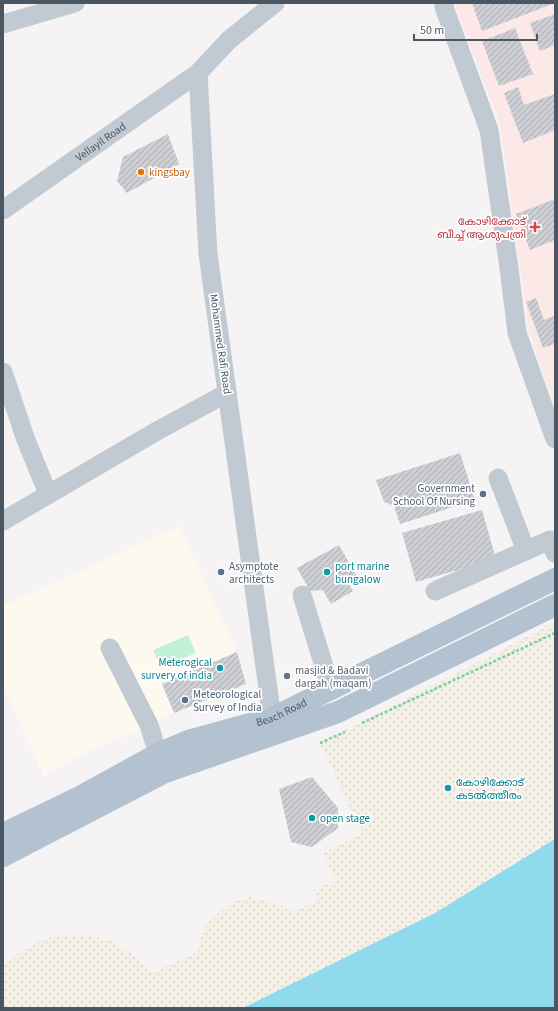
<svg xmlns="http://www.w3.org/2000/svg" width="558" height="1011" font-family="'Source Sans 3','Noto Sans Malayalam',sans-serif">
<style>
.commercial{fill:#fdf9ef}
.medical{fill:#fce8e6}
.sand{fill:url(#sand-dots)}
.pitch{fill:#c3f1d5}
.water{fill:#90daee}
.building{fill:url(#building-hatch)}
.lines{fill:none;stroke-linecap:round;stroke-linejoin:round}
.path{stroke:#7ad0a6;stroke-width:2.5;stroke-dasharray:3 2;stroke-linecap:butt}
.minor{stroke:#c1cad2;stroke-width:19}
.major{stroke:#b3c2d1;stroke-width:22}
.food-dot{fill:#e8710a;stroke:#fff;stroke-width:1.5}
.health-dot{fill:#e0444e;stroke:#fff;stroke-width:1.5}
.service-dot{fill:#5c6f8a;stroke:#fff;stroke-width:1.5}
.culture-dot{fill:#0f9aa8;stroke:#fff;stroke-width:1.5}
.worship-dot{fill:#6b7280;stroke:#fff;stroke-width:1.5}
.labels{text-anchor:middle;stroke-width:3.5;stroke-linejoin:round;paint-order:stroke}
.street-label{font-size:11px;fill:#4a5661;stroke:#fff}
.food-label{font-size:11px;fill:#c56008;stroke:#fff;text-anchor:start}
.health-label{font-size:11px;fill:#be3a42;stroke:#fff;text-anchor:end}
.service-label{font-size:11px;fill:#4e5e75;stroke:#fff;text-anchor:start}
.culture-label{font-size:11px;fill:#0d838f;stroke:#fff;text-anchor:start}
.worship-label{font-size:11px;fill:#5b616d;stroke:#fff;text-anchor:start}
</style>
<defs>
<pattern id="sand-dots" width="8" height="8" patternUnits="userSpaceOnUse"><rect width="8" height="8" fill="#f5f0e5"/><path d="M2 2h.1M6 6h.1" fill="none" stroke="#d4d0c7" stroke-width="1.8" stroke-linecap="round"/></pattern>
<pattern id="building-hatch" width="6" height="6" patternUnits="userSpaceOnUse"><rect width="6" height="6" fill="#cdcfd5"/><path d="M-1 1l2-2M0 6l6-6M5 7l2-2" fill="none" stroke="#a8abb0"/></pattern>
</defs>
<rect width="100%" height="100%" fill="#f5f3f3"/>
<path class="commercial" d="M179,526L237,652L246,684L174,713L70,761L44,777L3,686V606Z"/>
<path class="medical" d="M454,3H555V408L529,330L500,123Z"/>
<path class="sand" d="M555,622V839L435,913L243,1008H3V967L8,961L39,941L64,935L88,936L111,941L131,953L151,973L197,953L201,936L208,923L224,908L237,901L250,897L275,904L297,911L318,901L313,891L336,880L323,853L362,834L320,743Z"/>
<path class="pitch" d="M188,635L196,653L161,668L153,650Z"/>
<path class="water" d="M555,839V1008H243L435,913Z"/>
<path class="building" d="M472,3H555L482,31Z
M555,14V45L540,51L530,23Z
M515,28L533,74L499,86L482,41Z
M518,87L524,105L555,94V130L523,143L504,93Z
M168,134L179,164L127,193L117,181L123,157Z
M555,199V240L530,250L516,214Z
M536,298L544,320L555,316V344L543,348L526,302Z
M460,453L475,500L400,524L394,506L384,502L376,480Z
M482,510L496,559L416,582L402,533Z
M339,545L356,575L347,580L353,591L331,604L323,590L310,591L297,568Z
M237,652L246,684L174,713L162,684Z
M312,777L338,808V828L312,847L291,842L279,789Z"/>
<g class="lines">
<path class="path" d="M362,723L555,633
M320,743L345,732"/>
<g class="minor">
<path d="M444,3V7L489,130L509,268L517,333L555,439"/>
<path d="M3,24L75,3"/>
<path id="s1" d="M3,210L198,73"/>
<path d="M3,372L26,440L48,494"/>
<path d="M498,478L526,551"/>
<path d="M3,521L157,431L227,393"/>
<path d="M435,591L550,540L555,553"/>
<path d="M302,595L331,689"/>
<path d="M110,648L149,725L158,754"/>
<path d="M272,718L208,254L198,73L229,40L275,3"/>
</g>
<g class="major">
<path id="s2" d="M3,834L80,797L158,754L191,740L272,718L555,579"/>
<path d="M3,856L165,772L338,712L555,605"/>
</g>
</g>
<circle class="food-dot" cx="141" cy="172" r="4"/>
<path class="health-dot" d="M533 221h4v4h4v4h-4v4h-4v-4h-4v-4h4z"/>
<g class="service-dot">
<circle cx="483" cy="494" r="4"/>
<circle cx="221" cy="572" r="4"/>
<circle cx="185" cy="700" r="4"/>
</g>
<g class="culture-dot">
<circle cx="327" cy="572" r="4"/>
<circle cx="220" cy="668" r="4"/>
<circle cx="448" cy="788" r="4"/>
<circle cx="312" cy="818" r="4"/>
</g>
<circle class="worship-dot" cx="287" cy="676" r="4"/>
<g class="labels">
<g class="street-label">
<text dy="4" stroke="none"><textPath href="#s1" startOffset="119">Vellayil Road</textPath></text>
<text transform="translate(221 344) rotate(82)" y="4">Mohammed Rafi Road</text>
<text dy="4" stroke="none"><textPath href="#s2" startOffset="305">Beach Road</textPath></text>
</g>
<g class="food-label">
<text x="149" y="176">kingsbay</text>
</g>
<g class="health-label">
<text x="526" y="225">കോഴിക്കോട്<tspan x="526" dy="13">ബീച്ച് ആശുപത്രി</tspan></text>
</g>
<g class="service-label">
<text x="475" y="492" text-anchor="end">Government<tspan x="475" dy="13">School Of Nursing</tspan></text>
<text x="229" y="570">Asymptote<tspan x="229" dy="13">architects</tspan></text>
<text x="193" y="698">Meteorological<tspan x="193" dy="13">Survey of India</tspan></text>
</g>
<g class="culture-label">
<text x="335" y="570">port marine<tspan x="335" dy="13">bungalow</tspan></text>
<text x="212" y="666" text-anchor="end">Meterogical<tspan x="212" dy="13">survery of india</tspan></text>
<text x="456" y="786">കോഴിക്കോട്<tspan x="456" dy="13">കടൽത്തീരം</tspan></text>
<text x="320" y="822">open stage</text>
</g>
<g class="worship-label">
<text x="295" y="674">masjid &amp; Badavi<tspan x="295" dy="13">dargah (maqam)</tspan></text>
</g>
</g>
<rect width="558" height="1011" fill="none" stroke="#4a5661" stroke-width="8"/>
<path d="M414 34v6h123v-6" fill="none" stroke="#4a5661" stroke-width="2"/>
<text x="420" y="34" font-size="12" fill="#4a5661" stroke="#ffffff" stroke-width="3" paint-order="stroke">50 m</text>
</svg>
